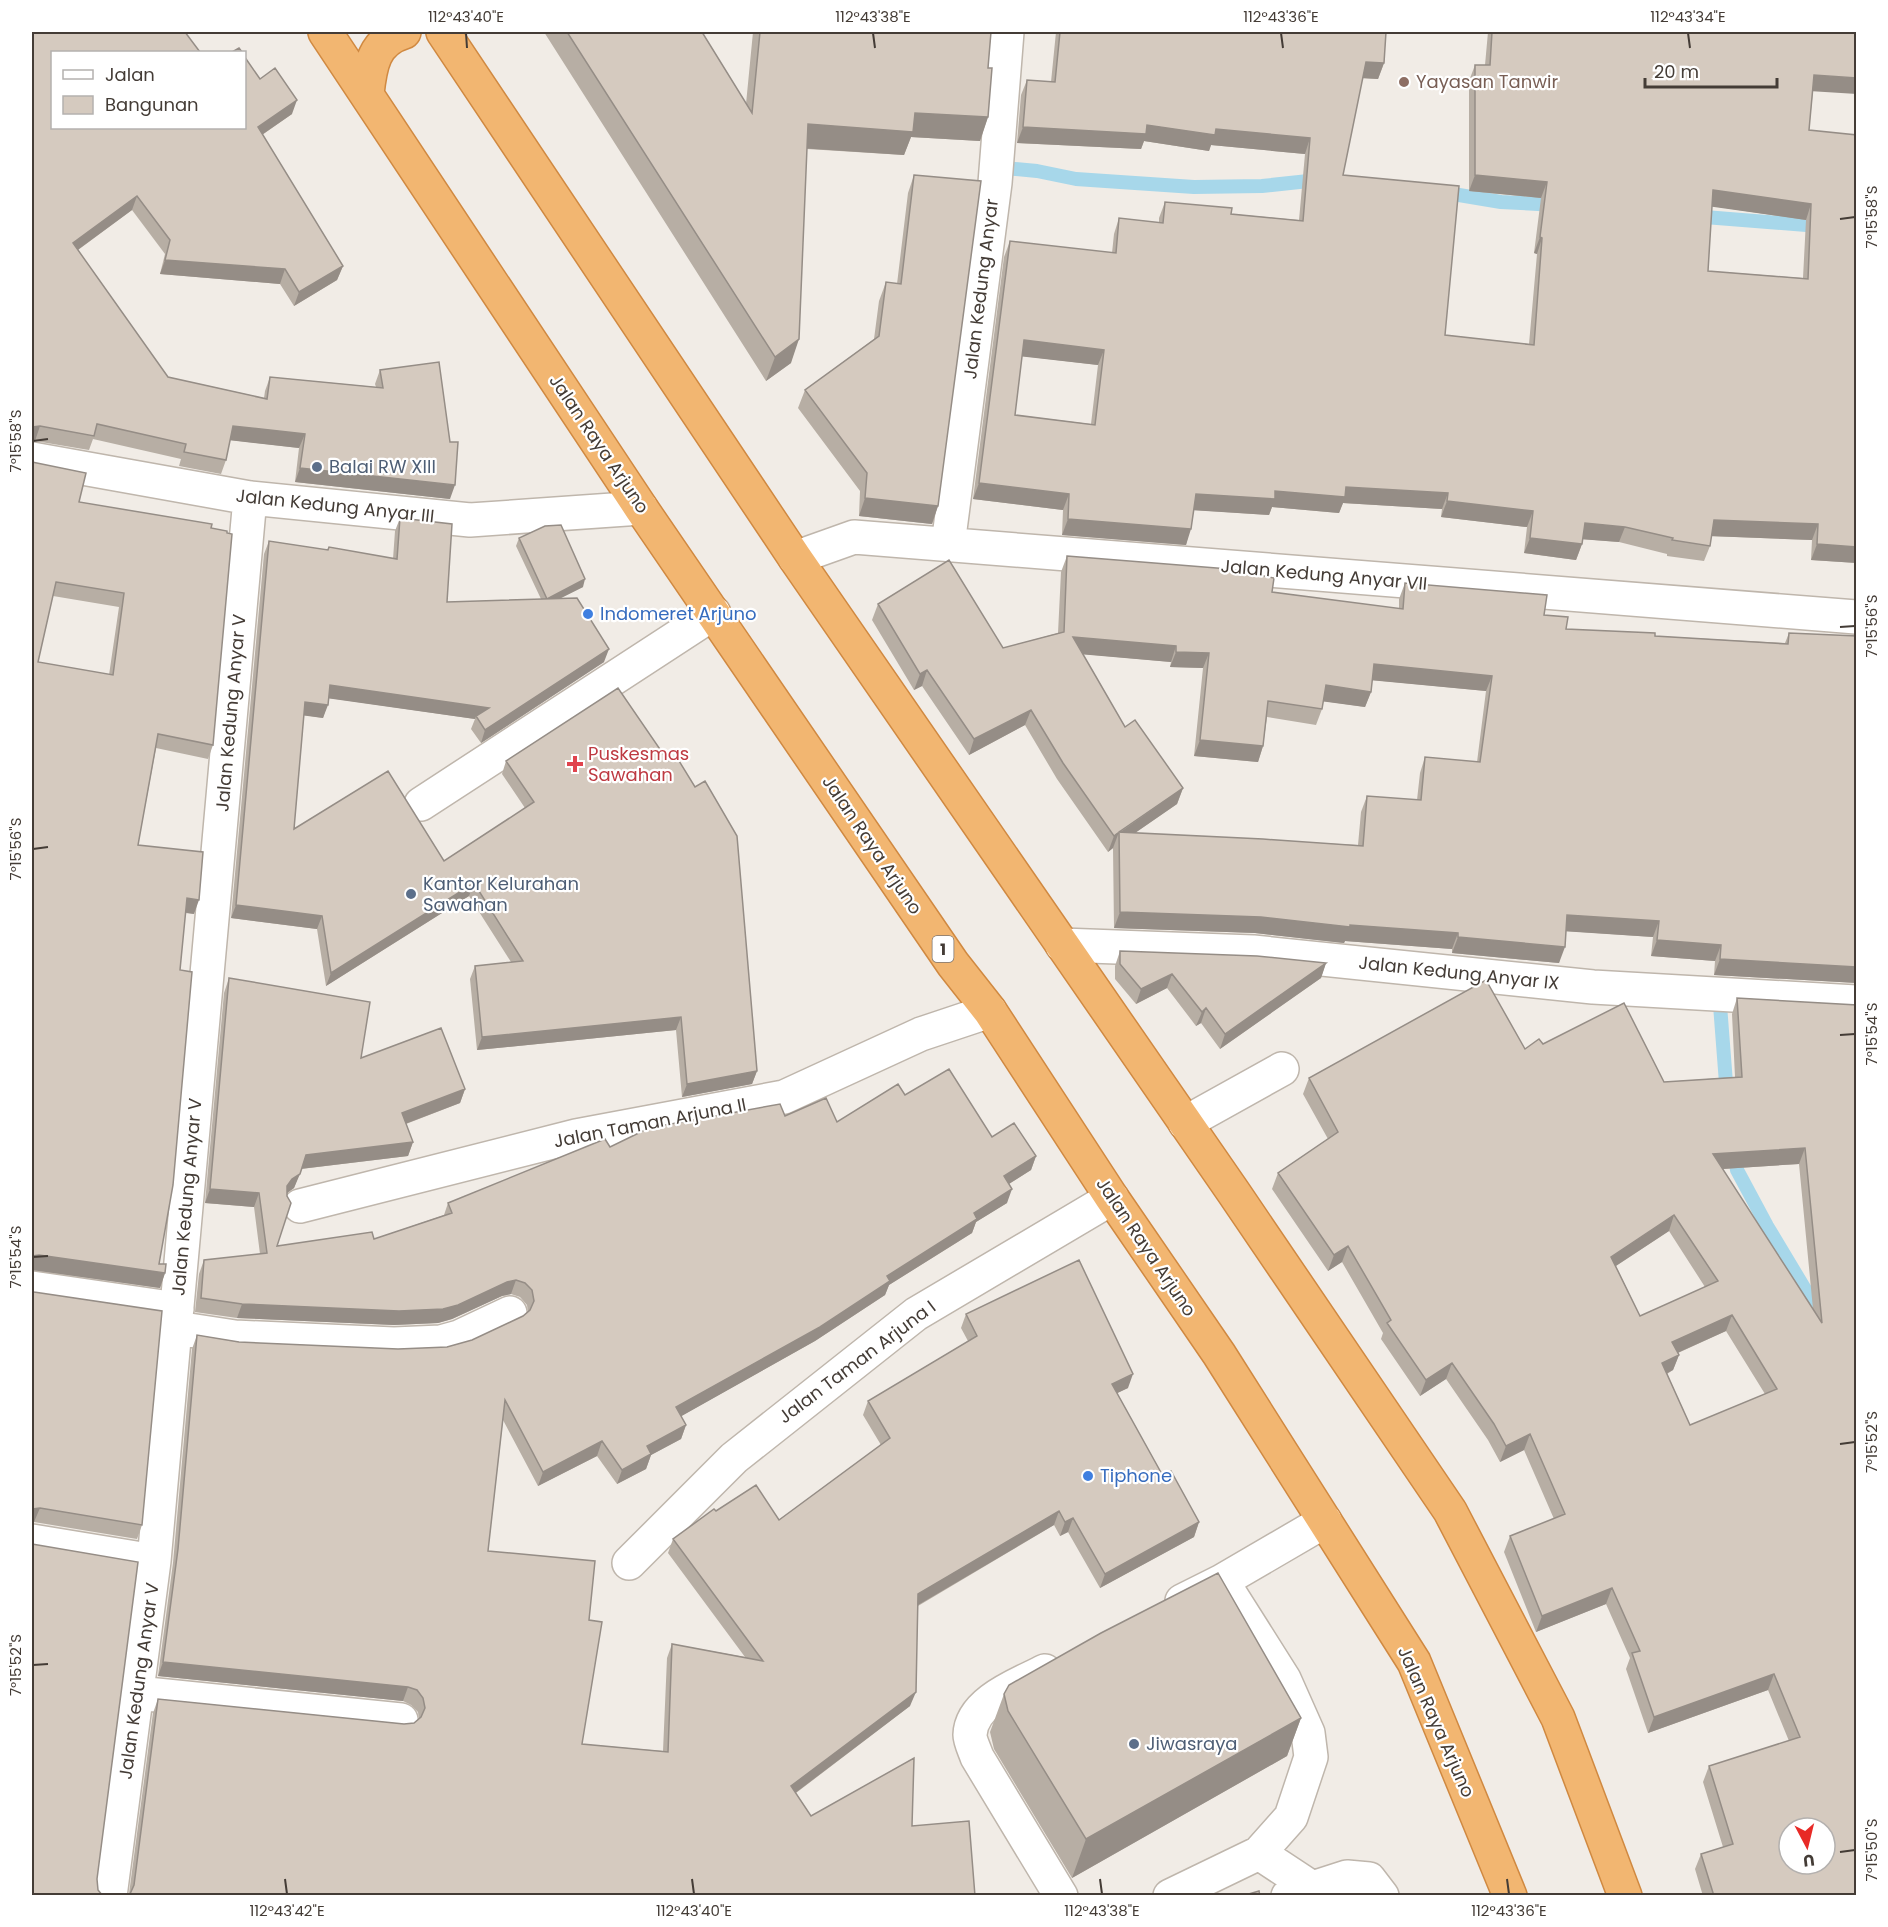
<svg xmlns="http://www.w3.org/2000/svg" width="1888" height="1927" font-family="Poppins,sans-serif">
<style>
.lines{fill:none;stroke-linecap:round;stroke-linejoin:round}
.stream{stroke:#a7d7ea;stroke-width:14}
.minor-casing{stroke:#bfb6ac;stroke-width:36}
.highway-casing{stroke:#d08941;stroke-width:36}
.minor{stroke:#fff;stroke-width:33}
.highway{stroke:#f2b671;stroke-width:33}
.wall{fill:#b7aea4;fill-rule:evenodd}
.shaded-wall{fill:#958d86}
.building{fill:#d5cabf;stroke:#958d86;stroke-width:1.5;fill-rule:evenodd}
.ticks{fill:none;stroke:#443c36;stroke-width:2}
.education-dot{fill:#8d6e63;stroke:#fff;stroke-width:2}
.service-dot{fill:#5c6f8a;stroke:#fff;stroke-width:2}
.shop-dot{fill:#3f7fe0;stroke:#fff;stroke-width:2}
.health-dot{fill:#e0444e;stroke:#fff;stroke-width:2}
.labels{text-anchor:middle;stroke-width:4.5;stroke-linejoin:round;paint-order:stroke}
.shield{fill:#fff;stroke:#7c7672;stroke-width:1.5}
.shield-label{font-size:16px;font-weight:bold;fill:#443c36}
.education-label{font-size:18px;fill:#785e54;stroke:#fff;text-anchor:start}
.street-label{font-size:18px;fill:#443c36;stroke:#fff}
.service-label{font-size:18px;fill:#4e5e75;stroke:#fff;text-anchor:start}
.shop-label{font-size:18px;fill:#366cbe;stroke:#fff;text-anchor:start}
.health-label{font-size:18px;fill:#be3a42;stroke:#fff;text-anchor:start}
.neatline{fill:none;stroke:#443c36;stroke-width:2}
.ticks-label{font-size:15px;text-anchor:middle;fill:#443c36}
</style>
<rect width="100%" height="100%" fill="#f1ece6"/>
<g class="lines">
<path class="stream" d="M994,167L1037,171L1076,179L1194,187L1262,186L1318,180
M1441,192L1501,202L1556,205
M1692,216L1856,229
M1727,1096L1720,1005H1732
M1734,1151L1737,1170L1767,1226L1821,1316"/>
<g class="minor-casing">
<path id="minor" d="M32,459L250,498L470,520L641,508
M948,545L995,183L1007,32
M795,558L854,537L1856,617
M421,804L714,613
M1062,945L1253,952L1593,987L1856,1002
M1185,1123L1282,1069
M300,1206L576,1136L784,1097L921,1034L990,1011
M32,1288L177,1309
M176,1328L235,1337L394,1344L441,1342L459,1337L510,1313
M32,1541L154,1561
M629,1563L734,1458L916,1314L1112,1198
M1182,1601L1222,1581L1325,1521
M1045,1671C1020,1684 971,1701 970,1735C970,1741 975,1751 977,1757L1061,1896
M137,1693L401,1720
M1259,1853L1312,1888
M110,1896L154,1561L250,498
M1170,1896L1259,1853L1291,1817L1311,1757L1308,1733L1284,1679L1222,1581
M1288,1896L1347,1877L1369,1879L1382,1896"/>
</g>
<g class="highway-casing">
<path id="highway" d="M325,32L641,508L953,964L990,1011L1112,1198L1219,1354L1414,1662L1510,1896
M443,32L795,558L1234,1193L1450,1511L1558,1718L1625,1896
M367,94C370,65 374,41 404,32"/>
</g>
<use href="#minor" class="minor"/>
<use href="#highway" class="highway"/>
</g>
<path class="wall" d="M32,32L52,52L260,79L292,114L262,135L343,266L337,280L294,306L280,284L160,274L165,254L132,210L78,250L168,377L264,398L265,391L270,377L376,387L375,384L380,370L450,499L295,482L299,448L230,440L226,460L221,474L179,466L181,459L93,439L89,450L35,441H32Z
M544,32H702L746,104L753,32H991L988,68V117L980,141L911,137L904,155L807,149L791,363L766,381Z
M1056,32H1386L1384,63L1378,79L1362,78L1343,175L1445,335L1529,344L1537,254L1534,253L1541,198L1469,191V81L1475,65H1485L1488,32H1857L1813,91L1809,130L1857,563L1811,560L1812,540L1711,536L1710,546L1704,561L1667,556V554L1619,542L1582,539V544L1576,560L1524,553L1527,527L1441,517L1442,509L1343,503L1339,513L1272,507L1269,515L1194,510L1186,545L1062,535L1063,510L973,499L1004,257L1010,241L1112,253L1114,234L1119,218L1159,223V218L1165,202L1231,214L1299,220L1305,154L1211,145L1209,151L1144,141L1141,149L1017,143L1021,95L1027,80L1051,82ZM1712,206L1806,220L1803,278L1708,271ZM1022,356L1098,365L1091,424L1015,415Z
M914,175L938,506L932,524L859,516L860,491L798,408L805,390L874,339L879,301L886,282L897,284L908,193Z
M32,462L79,502L211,528L213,745L208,759L156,748L138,845L194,914L185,913L180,970L159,1264L165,1273L160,1288L32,1270ZM53,596L119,607L109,675L38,662Z
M400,518L447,602L541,599L516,546L519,538L583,587L559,599L604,662L481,743L471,729L475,719L329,698L323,718L304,715L294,829L444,861L525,808L502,774L506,761L757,1071L752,1084L682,1097L676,1030L477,1050L470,979L475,966L511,962L469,896L326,986L317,929L231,918L264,554L269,541L327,550L329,547L393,559L395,531Z
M1067,556L1272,592L1399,609V599L1405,583L1544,615L1566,629L1655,636L1785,643L1789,633L1857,636V983L1714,975L1715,961L1651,956L1653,937L1566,931L1559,963L1452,953V949L1345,941L1344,943L1255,933L1114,928L1113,848L1108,852L1057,779L1025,725L969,755L922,686L914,690L872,620L878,604L1003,648L1058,633L1061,572ZM1083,654L1171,662L1170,667L1203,668L1194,756L1258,762L1263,746L1267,717L1316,725L1322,709L1323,701L1365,707L1371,692L1372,680L1486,691L1477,762L1425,757L1420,773L1417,800L1367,796L1361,812L1358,845L1135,833L1177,804L1183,788L1125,727Z
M1120,951L1326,963L1321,978L1220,1049L1201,1023L1196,1026L1167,988L1136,1004L1115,979V966Z
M229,978L361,1058L465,1089L460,1103L406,1124L413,1142L408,1156L301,1169L294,1188L287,1193L277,1246L374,1239L444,1215L448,1203L610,1147L785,1116L837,1122L905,1095L992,1137L1036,1156L1031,1170L1009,1184L1007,1203L976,1222L972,1233L889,1285L885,1295L815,1341L681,1416L686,1425L681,1439L651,1455L646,1469L617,1484L597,1456L538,1486L503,1420L488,1551L589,1620L582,1744L663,1751L667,1658L672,1644L745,1657L668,1553L673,1539L716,1511L779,1520L881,1445L863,1415L868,1401L968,1341L961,1328L966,1314L1128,1388L1117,1393L1163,1476L1199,1522L1194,1537L1100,1588L1068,1532L1060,1536L1054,1525L918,1606L910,1706L796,1793L811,1816L912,1826L129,1894L153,1713L158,1699L404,1724L414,1723L419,1719L418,1712L411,1705L403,1701L158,1676L173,1563L192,1349L197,1335L239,1342L398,1349L447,1347L472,1340L523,1316L528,1312L527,1305L520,1297L511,1294L502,1296L452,1319L438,1323L394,1325L237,1318L195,1312L199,1274L204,1260L260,1254L254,1207L205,1203L224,993Z
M1737,998L1857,1005V1896H1703L1695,1869L1701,1854L1723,1847L1703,1782L1709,1766L1789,1741L1768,1690L1648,1733L1626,1669L1630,1658L1606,1604L1536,1632L1504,1552L1510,1536L1554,1519L1524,1450L1500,1462L1488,1440L1446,1379L1420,1396L1381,1339L1383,1333L1342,1262L1328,1271L1272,1189L1278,1173L1328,1139L1303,1094L1309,1078L1525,1049L1543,1044L1664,1082L1735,1077L1732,1014ZM1799,1164L1813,1309L1722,1169ZM1669,1231L1705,1287L1640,1316L1616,1266ZM1726,1331L1765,1394L1690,1425L1667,1374L1673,1370L1679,1355L1678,1353Z
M32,1291L142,1525L137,1539L34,1522Z
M1004,1694L1301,1718L1287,1756L1072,1878L994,1749L990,1732Z"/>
<path class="shaded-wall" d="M1366,62L1384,63L1378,79L1360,78Z
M1814,75L1857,78V94L1809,91Z
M297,100L292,114L253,141L258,127Z
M915,113L988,117L980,141L911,137L904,155L799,148L808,124Z
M1147,125L1216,129L1310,138L1305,154L1211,145L1209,151L1144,141L1141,149L1017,143L1023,127Z
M1475,175L1547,182L1541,198L1469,191Z
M1713,190L1811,204L1806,220L1707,206Z
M137,196L132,210L68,257L73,243Z
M1540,237L1542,238L1537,254L1534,253Z
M165,260L285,269L280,284L160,274Z
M343,266L337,280L294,306L299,292Z
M799,339L791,363L766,381L775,357Z
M1024,340L1104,350L1098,365L1018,356Z
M40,426L35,441H32V427Z
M233,426L305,434L299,448L228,440Z
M300,468L455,485L450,499L295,482Z
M979,483L1069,494L1063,510L973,499Z
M1346,487L1448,493L1442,509L1343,503L1339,513L1272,507L1269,515L1190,510L1196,494Z
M865,498L938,506L932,524L859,516Z
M1447,501L1533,511L1527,527L1441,517Z
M1068,519L1191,529L1186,545L1062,535Z
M1714,520L1818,524L1812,540L1708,536Z
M1585,523L1625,527L1619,542L1579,539Z
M1530,538L1582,544L1576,560L1524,553Z
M1817,544L1857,547V563L1811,560Z
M585,579L583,587L545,606L547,599Z
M1073,637L1176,646L1171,662L1067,653Z
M609,649L604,662L481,743L485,730Z
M1176,652L1209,653L1203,668L1170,667Z
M1374,664L1492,676L1486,691L1369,680Z
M927,670L922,686L914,690L920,674Z
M330,685L489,708L476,716L475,719L326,698Z
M1326,685L1371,692L1365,707L1320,701Z
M305,702L328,705L323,718L300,715Z
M1031,710L1025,725L969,755L974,739Z
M1200,740L1263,746L1258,762L1194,756Z
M1183,788L1177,804L1119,844V833Z
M1119,832L1113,848L1108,852L1114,836Z
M474,883L469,896L326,986L331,973Z
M187,898L199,900L194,914L182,912Z
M236,905L322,916L317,929L231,918Z
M1120,912L1261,917L1458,933L1452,949L1345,941L1344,943L1255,933L1114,928Z
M1567,915L1659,921L1653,937L1561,931Z
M1458,937L1565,947L1559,963L1452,953Z
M1657,940L1721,945L1715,961L1651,956Z
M1720,959L1857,967V983L1714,975Z
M1326,963L1321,978L1220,1049L1225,1034Z
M1172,974L1167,988L1136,1004L1141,989Z
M1206,1008L1201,1023L1196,1026L1202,1012Z
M681,1017L676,1030L477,1050L482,1037Z
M757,1071L752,1084L682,1097L687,1084Z
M465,1089L460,1103L397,1127L402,1113Z
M413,1142L408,1156L300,1169L306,1155Z
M1805,1148L1799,1164L1707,1170L1713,1154Z
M1036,1156L1031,1170L999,1190L1004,1176Z
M300,1174L294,1188L287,1193V1186L292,1179Z
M210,1189L259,1193L254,1207L205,1203Z
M1012,1189L1007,1203L976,1222L972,1233L889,1285L885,1295L815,1341L671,1422L676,1407L887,1276L974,1213Z
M1674,1215L1669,1231L1605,1273L1611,1257Z
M1348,1246L1342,1262L1328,1271L1334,1255Z
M39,1255L165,1273L160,1288L32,1270V1256Z
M516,1280L511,1294L502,1296L452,1319L438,1323L394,1325L237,1318L242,1304L507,1282Z
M1732,1315L1726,1331L1666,1358L1672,1342Z
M1679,1355L1673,1370L1656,1379L1662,1363Z
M1452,1363L1446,1379L1420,1396L1426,1380Z
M1133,1374L1128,1388L1107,1398L1112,1384Z
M686,1425L681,1439L651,1455L646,1469L617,1484L622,1470L647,1446Z
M1530,1434L1524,1450L1500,1462L1506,1446Z
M602,1441L597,1456L538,1486L543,1472Z
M40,1508L34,1522L32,1523V1509Z
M1059,1511L1054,1525L913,1608L918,1594Z
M1073,1518L1068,1532L1060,1536L1065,1522Z
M1199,1522L1194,1537L1100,1588L1105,1574Z
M1612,1588L1606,1604L1536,1632L1542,1616Z
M163,1662L408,1687L403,1701L158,1676Z
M1774,1674L1768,1690L1648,1733L1654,1717Z
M916,1692L910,1706L786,1800L791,1786Z
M1301,1718L1287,1756L1072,1878L1086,1839Z"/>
<path class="building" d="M32,32H185L200,52H52V128H244V56L260,79L275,68L297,100L258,127L343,266L299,292L285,269L165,260L170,240L137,196L73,243L168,377L267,399L270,377L383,388L380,370L439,362L450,442H458L455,485L300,468L305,434L233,426L226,460L184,452L186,444L97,424L94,436L40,426L32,427Z
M567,32H702L752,113L760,32H991L988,68H992L988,117L915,113L913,132L808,124L799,339L775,357Z
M1060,32H1386L1384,63L1366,62L1343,175L1459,186L1445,335L1534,345L1542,238L1540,237L1547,182L1475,175V65H1490L1492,32H1857V78L1814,75L1809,130L1857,135V547L1817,544L1818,524L1714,520L1710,546L1672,540L1673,538L1625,527L1585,523L1582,544L1530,538L1533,511L1447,501L1448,493L1346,487L1345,497L1275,491V499L1196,494L1191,529L1068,519L1069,494L979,483L1010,241L1116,253L1119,218L1163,223L1165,202L1232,208L1231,214L1303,221L1310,138L1216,129L1215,135L1147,125L1146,134L1023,127L1027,80L1055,82ZM1713,190L1811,204L1808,279L1708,271ZM1024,340L1104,350L1095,425L1015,415Z
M239,48L242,52H232Z
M914,175L981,181L938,506L865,498L867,473L805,390L879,336L886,282L901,284Z
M32,462L86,473L79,502L212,524L211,528L227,531V533L232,534L213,745L158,734L138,845L203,852L199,900L187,898L180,970L192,972L173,1185L159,1264H166L165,1273L39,1255L32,1256ZM56,582L124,593L113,675L38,662Z
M400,518L452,524L447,602L577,598L609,649L485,730L476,716L489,708L330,685L328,705L305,702L294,829L388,771L444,861L534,802L506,761L618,688L668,761L676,756L695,787L705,781L737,836L757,1071L687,1084L681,1017L482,1037L475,966L523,961L474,883L331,973L322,916L236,905L269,541L328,550L329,547L397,559Z
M561,525L585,579L547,599L519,538L545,526Z
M1067,556L1229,569L1274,578L1272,592L1403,609L1405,583L1547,595L1544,615L1568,617L1566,629L1655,633V636L1788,644L1789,633L1857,636V967L1720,959L1721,945L1657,940L1659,921L1567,915L1565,947L1458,937V933L1350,925V927L1261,917L1120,912L1119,832L1114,836L1063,763L1031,710L974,739L927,670L920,674L878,604L949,560L1003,648L1064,632ZM1073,637L1176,646V652L1209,653L1200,740L1263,746L1268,701L1322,709L1326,685L1371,692L1374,664L1492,676L1480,762L1425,757L1421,800L1367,796L1363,846L1263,839L1119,832L1183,788L1135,720L1125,727Z
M1120,951L1257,956L1326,963L1225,1034L1206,1008L1202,1012L1172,974L1141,989L1120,964Z
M229,978L370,1002L361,1058L441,1028L465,1089L402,1113L413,1142L306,1155L300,1174L292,1179L287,1186V1196L291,1203L277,1246L372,1232L374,1239L452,1213L448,1203L605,1139L610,1147L649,1128L780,1104L785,1116L826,1098L837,1122L898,1084L905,1095L949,1069L992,1137L1014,1123L1036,1156L1004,1176L1012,1189L974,1213L977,1219L887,1276L890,1281L820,1327L676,1407L686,1425L647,1446L651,1454L622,1470L602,1441L543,1472L505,1400L488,1551L595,1561L589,1620L602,1622L582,1744L668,1752L672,1644L763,1661L673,1539L714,1509L716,1511L756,1485L779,1520L890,1438L868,1401L977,1336L966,1314L1079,1260L1133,1374L1112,1384L1163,1476L1171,1471L1199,1522L1105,1574L1073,1518L1065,1522L1059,1511L918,1594L916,1692L791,1786L811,1816L914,1758L912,1826L969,1821L975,1896H127L130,1894L134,1885L158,1699L404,1724L414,1723L421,1717L425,1708L423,1698L417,1690L408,1687L163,1662L178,1549L197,1335L239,1342L398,1349L447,1347L472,1340L523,1316L530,1310L534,1301L532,1290L525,1283L516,1280L507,1282L458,1305L443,1309L399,1311L242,1304L201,1298L204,1260L267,1253L259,1193L210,1189Z
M1486,980L1525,1049L1539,1039L1543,1044L1624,1003L1664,1082L1742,1077L1737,998L1857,1005V1896H1714L1701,1854L1733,1844L1709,1766L1800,1737L1774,1674L1654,1717L1632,1653L1640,1651L1612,1588L1542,1616L1510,1536L1565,1514L1530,1434L1506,1446L1494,1424L1452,1363L1426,1380L1387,1323L1391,1320L1348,1246L1334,1255L1278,1173L1338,1132L1309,1078ZM1805,1148L1822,1323L1713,1154ZM1674,1215L1718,1281L1640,1316L1611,1257ZM1732,1315L1777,1389L1690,1425L1662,1363L1679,1355L1672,1342ZM1789,1828H1825V1864H1789Z
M32,1291L34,1292L162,1311L142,1525L40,1508L32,1509Z
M32,1544L138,1562L97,1879L98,1890L103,1896H32Z
M1218,1573L1301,1718L1086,1839L1008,1711L1004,1694L1009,1685L1101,1633Z
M1259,1891L1260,1896H1242Z"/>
<path class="ticks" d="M466,33L467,48M873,33L875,48M1281,33L1283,48M1688,33L1690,48M1840,219L1855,217M33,441L48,439M1840,627L1855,626M33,849L48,847M1840,1035L1855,1034M33,1257L48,1256M1840,1444L1855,1442M33,1665L48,1664M1840,1852L1855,1850M285,1879L287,1894M692,1879L694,1894M1100,1879L1102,1894M1507,1879L1509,1894"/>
<circle class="education-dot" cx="1404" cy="82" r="6"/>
<g class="service-dot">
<circle cx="317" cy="467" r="6"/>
<circle cx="411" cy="894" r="6"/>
<circle cx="1134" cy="1744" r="6"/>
</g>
<g class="shop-dot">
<circle cx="588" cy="614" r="6"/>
<circle cx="1088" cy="1476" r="6"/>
</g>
<path class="health-dot" d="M572 755h6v6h6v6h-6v6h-6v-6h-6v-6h6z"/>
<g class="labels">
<rect class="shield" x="932.5" y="936" width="21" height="26" rx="4.5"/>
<g class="shield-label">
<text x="943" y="955">1</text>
</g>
<g class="education-label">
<text x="1416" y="88">Yayasan Tanwir</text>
</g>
<g class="street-label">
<text transform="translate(981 289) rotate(-83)" y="6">Jalan Kedung Anyar</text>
<text transform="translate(599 444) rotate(56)" y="6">Jalan Raya Arjuno</text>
<text transform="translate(335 506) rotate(6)" y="6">Jalan Kedung Anyar III</text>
<text transform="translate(1324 575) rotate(5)" y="6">Jalan Kedung Anyar VII</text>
<text transform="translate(231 713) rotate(-85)" y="6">Jalan Kedung Anyar V</text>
<text transform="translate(872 845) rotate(56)" y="6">Jalan Raya Arjuno</text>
<text transform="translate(1459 973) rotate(6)" y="6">Jalan Kedung Anyar IX</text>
<text transform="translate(650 1123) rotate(-11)" y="6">Jalan Taman Arjuna II</text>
<text transform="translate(187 1197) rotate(-85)" y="6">Jalan Kedung Anyar V</text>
<text transform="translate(1146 1247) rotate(56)" y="6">Jalan Raya Arjuno</text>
<text transform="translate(857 1362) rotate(-37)" y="6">Jalan Taman Arjuna I</text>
<text transform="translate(139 1681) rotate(-82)" y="6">Jalan Kedung Anyar V</text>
<text transform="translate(1436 1722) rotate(66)" y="6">Jalan Raya Arjuno</text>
</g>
<g class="service-label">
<text x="329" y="473">Balai RW XIII</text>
<text x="423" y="890">Kantor Kelurahan<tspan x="423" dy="21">Sawahan</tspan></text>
<text x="1146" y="1750">Jiwasraya</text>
</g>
<g class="shop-label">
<text x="600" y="620">Indomeret Arjuno</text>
<text x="1100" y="1482">Tiphone</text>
</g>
<g class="health-label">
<text x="588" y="760">Puskesmas<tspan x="588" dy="21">Sawahan</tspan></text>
</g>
</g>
<rect width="1888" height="1927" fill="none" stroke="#ffffff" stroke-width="66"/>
<rect x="51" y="51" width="195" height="78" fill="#ffffff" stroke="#b4b1af" stroke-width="1.5"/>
<rect x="63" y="70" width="30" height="9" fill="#ffffff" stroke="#b4b1af" stroke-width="1.5"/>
<text x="105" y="81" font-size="18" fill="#443c36">Jalan</text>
<rect x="63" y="96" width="30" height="18" fill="#d5cabf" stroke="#b4b1af" stroke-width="1.5"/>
<text x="105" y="111" font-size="18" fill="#443c36">Bangunan</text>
<g transform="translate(1807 1846) rotate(173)"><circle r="28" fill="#ffffff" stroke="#b4b1af" stroke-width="1.5"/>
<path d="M0-4.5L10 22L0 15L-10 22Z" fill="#e82a26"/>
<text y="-9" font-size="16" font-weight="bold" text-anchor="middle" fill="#443c36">U</text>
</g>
<path d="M1645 78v9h132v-9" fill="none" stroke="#443c36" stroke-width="3"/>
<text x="1654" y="78" font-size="18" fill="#443c36" stroke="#ffffff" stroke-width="4.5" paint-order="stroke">20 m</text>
<rect x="33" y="33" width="1822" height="1861" class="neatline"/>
<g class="ticks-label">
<text x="466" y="22">112°43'40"E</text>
<text x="873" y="22">112°43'38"E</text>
<text x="1281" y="22">112°43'36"E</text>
<text x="1688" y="22">112°43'34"E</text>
<text transform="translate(1872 217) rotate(-90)" y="5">7°15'58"S</text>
<text transform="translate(16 441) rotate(-90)" y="5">7°15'58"S</text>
<text transform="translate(1872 626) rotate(-90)" y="5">7°15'56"S</text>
<text transform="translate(16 849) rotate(-90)" y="5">7°15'56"S</text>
<text transform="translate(1872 1034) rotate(-90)" y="5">7°15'54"S</text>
<text transform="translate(16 1257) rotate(-90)" y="5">7°15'54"S</text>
<text transform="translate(1872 1442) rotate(-90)" y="5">7°15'52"S</text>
<text transform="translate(16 1665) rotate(-90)" y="5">7°15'52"S</text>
<text transform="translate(1872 1850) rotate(-90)" y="5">7°15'50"S</text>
<text x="287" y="1916">112°43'42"E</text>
<text x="694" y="1916">112°43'40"E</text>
<text x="1102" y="1916">112°43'38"E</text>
<text x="1509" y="1916">112°43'36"E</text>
</g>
</svg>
